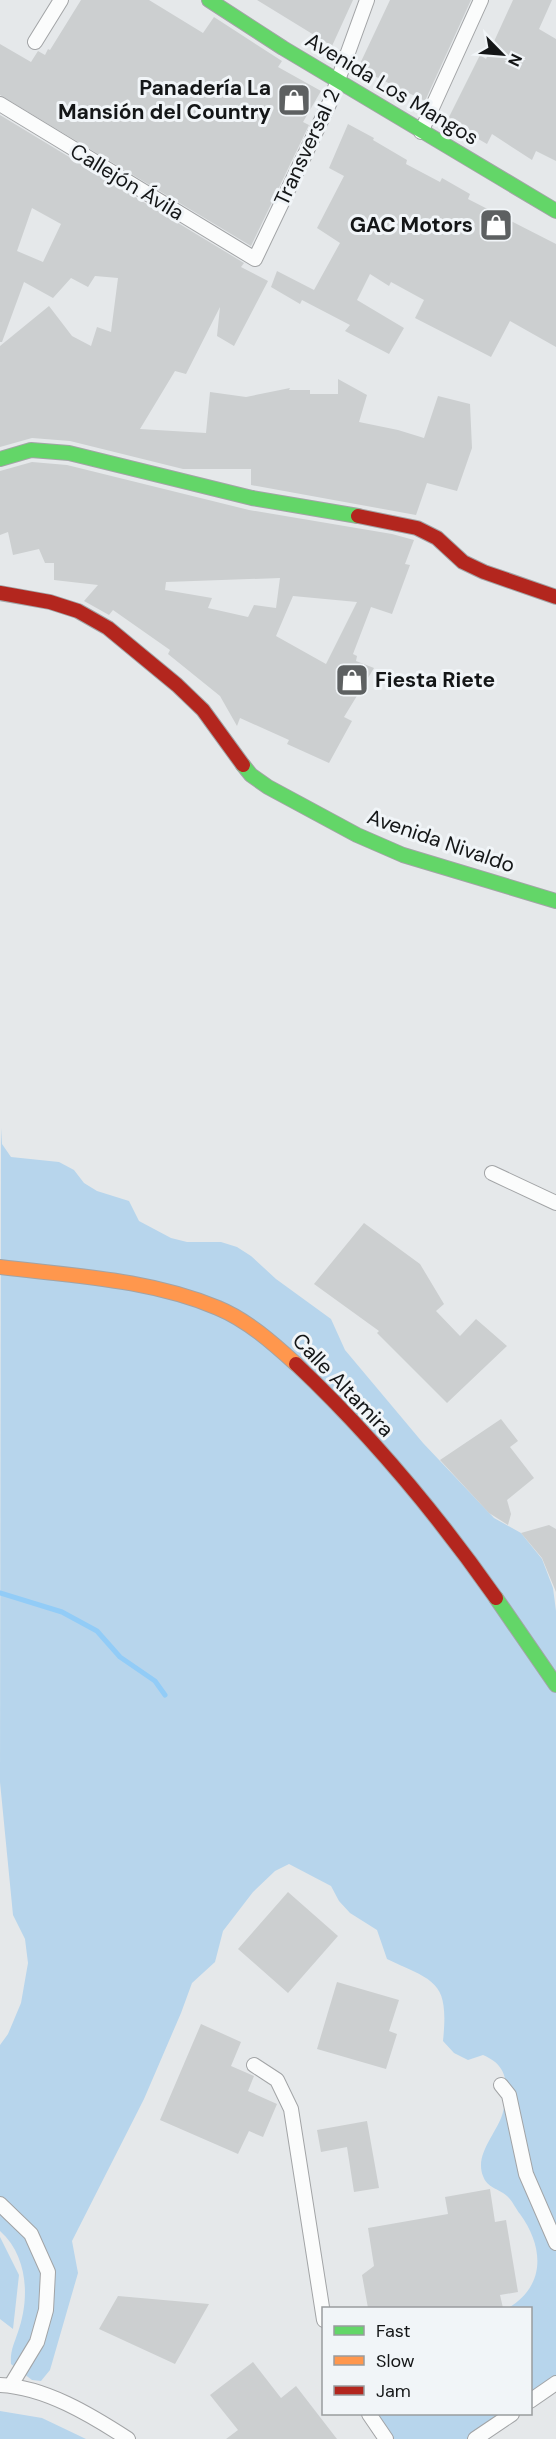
<svg xmlns="http://www.w3.org/2000/svg" width="556" height="2439" font-family="'DM Sans',sans-serif">
<style>
.green{fill:#b7d5ec}
.lines{fill:none;stroke-linecap:round;stroke-linejoin:round}
.stream{stroke:#92ccf7;stroke-width:5}
.building{fill:#cccfd0;fill-rule:evenodd}
.street-casing{stroke:#a2a4a6;stroke-width:16}
.fast-casing{stroke:#a2a4a6;stroke-width:16}
.slow-casing{stroke:#a2a4a6;stroke-width:16}
.jam-casing{stroke:#a2a4a6;stroke-width:16}
.street{stroke:#fbfcfc;stroke-width:14}
.fast{stroke:#63d668;stroke-width:14}
.slow{stroke:#ff974d;stroke-width:14}
.jam{stroke:#b3261e;stroke-width:14}
.labels{text-anchor:middle;stroke-width:6;stroke-linejoin:round;paint-order:stroke}
.poi-label{font-size:21px;font-weight:bold;fill:#141617;stroke:#f1f5f8;text-anchor:end}
.street-label{font-size:21px;fill:#141617;stroke:#f1f5f8}
</style>
<rect width="100%" height="100%" fill="#e5e8ea"/>
<path class="green" d="M1,1128L2,1144L11,1157L59,1162L74,1170L84,1183L97,1191L129,1201L139,1221L171,1238L187,1242H221L237,1247L251,1256L276,1279L331,1319L345,1350L423,1443L494,1518L521,1533L542,1559L553,1588L556,1611V2383L531,2401L530,2308H508C546,2286 544,2247 520,2214C516,2209 512,2200 507,2196C498,2188 487,2188 483,2176C474,2154 498,2132 503,2112C505,2105 506,2097 506,2089C506,2071 499,2062 483,2055L468,2060L454,2053L443,2041C449,1981 436,1982 387,1959L377,1930L350,1913L339,1901L331,1886L289,1864L275,1871L253,1892L223,1931L215,1962L192,1983L181,2013L144,2099L72,2241L78,2273L50,2370L41,2381L32,2380L11,2364C10,2351 14,2344 18,2332C30,2298 28,2256 0,2231V2045L8,2034L21,2003L28,1963L25,1939L13,1915L0,1782Z
M0,2237L19,2275L13,2329L0,2319Z
M0,2411L42,2418L86,2439H0Z
M369,2414H512L475,2439H386Z"/>
<g class="lines">
<path class="stream" d="M0,1593L62,1612L97,1631L120,1657L155,1681L165,1695"/>
</g>
<path class="building" d="M81,0H149L203,33L214,17L282,61L278,67L321,91L303,122L309,125L251,246L0,95V44L31,62L38,51L45,55L48,49L50,50Z
M257,0H353L332,46Z
M390,0H471L425,101L358,68Z
M513,0H552L539,29L556,39V161L536,151L532,160L492,134L487,144L447,121L480,55L486,59Z
M0,115L244,263L241,267L268,281L234,346L217,336L220,307L186,374L175,371L140,429L206,433L210,392L246,397L290,388L289,390H310V394H338V379L367,395L359,422L398,430L424,438L438,396L470,404L472,448L457,491L427,483L416,515L251,485V469H183L70,441L32,438L0,447V346L49,306L72,336L91,346L97,327L111,332L118,278L95,276L88,287L71,278L53,298L24,282L2,342H0ZM32,208L61,224L43,262L17,251Z
M348,124L374,138L373,140L407,160L406,164L440,182L442,178L470,194L468,199L556,244V347L510,321L491,357L415,318L424,300L391,282L389,286L370,274L357,300L404,328L389,354L345,331L350,325L302,300L300,304L271,287L277,271L314,290L340,243L317,228L344,176L329,168Z
M32,462L67,465L249,510L392,534L414,540L405,564L410,565L392,614L371,607L353,654L357,656L356,661L374,668L344,717L352,721L329,763L287,744L289,740L240,718L237,726L220,696L168,654L170,650L113,610L109,615L84,601L98,585L54,580V563H45L39,549L13,555L8,532L0,535V471ZM280,578L276,608L254,605L248,617L208,608L212,598L165,590L166,582ZM293,596L357,602L326,664L276,636Z
M364,1223L420,1264L444,1304L436,1311L460,1336L476,1319L507,1346L447,1403L377,1333L379,1331L314,1284Z
M501,1419L518,1441L510,1447L534,1478L507,1500L511,1514L508,1525L489,1513L440,1460Z
M549,1525L556,1529V1592L542,1558L521,1533Z
M288,1892L338,1936L288,1993L238,1949Z
M337,1982L399,2000L389,2031L397,2034L386,2069L317,2049Z
M201,2024L241,2042L231,2066L254,2076L248,2091L277,2104L263,2137L249,2131L238,2154L160,2120Z
M367,2121L379,2188L354,2192L347,2147L321,2152L317,2130Z
M490,2189L495,2222L506,2220L518,2292L500,2295L503,2308H368L362,2275L374,2266L368,2228L448,2214L445,2197Z
M118,2296L209,2304L175,2364L99,2329Z
M253,2362L281,2398L296,2386L337,2439H226L238,2430L210,2395Z"/>
<g class="lines">
<g class="street-casing">
<path id="street" d="M35,42L61,0
M0,104L255,259L330,102L367,0
M421,132L481,0
M492,1173L556,1203
M254,2065L277,2080L291,2109L324,2320
M501,2085L509,2095L526,2174L556,2243
M0,2204L31,2234L48,2272L46,2310L37,2342L11,2385
M0,2385C45,2387 91,2415 128,2439
M530,2401L556,2383
M369,2414L386,2439
M475,2439L512,2414"/>
</g>
<g class="fast-casing">
<path id="fast" d="M209,0L283,48L556,211
M0,459L31,450L69,453L252,498L358,516
M243,765L251,775L268,787L357,835L403,855L556,901
M496,1598L556,1685"/>
</g>
<g class="slow-casing">
<path id="slow" d="M0,1267C73,1276 149,1279 218,1308C247,1320 273,1343 296,1364"/>
</g>
<g class="jam-casing">
<path id="jam" d="M358,516L417,528L437,538L463,562L484,572L556,597
M0,593L50,602L78,611L108,628L177,685L203,710L243,765
M296,1364C371,1435 437,1514 496,1598"/>
</g>
<use href="#street" class="street"/>
<use href="#fast" class="fast"/>
<use href="#slow" class="slow"/>
<use href="#jam" class="jam"/>
</g>
<defs>
<g id="shop-square" transform="scale(1.725)"><rect x="-9" y="-9" width="18" height="18" rx="4" fill="#5d6061" stroke="#f1f5f8"/><path d="M-5-2.5h2.3a2.7 3.5 0 0 1 5.4 0H5L5.5 6h-11ZM-1.5-2.5h3a1.5 2.3 0 0 0-3 0Z" fill="#fff"/></g>
</defs>
<g fill-rule="evenodd">
<use href="#shop-square" x="294" y="100"/>
<use href="#shop-square" x="496" y="225"/>
<use href="#shop-square" x="352" y="680"/>
</g>
<g class="labels">
<g class="poi-label">
<text x="271" y="95">Panadería La<tspan x="271" dy="24">Mansión del Country</tspan></text>
<text x="473" y="232">GAC Motors</text>
<text x="375" y="687" text-anchor="start">Fiesta Riete</text>
</g>
<g class="street-label">
<text transform="translate(392 89) rotate(31)" y="7">Avenida Los Mangos</text>
<text transform="translate(307 147) rotate(-65)" y="7">Transversal 2</text>
<text transform="translate(127 182) rotate(31)" y="7">Callejón Ávila</text>
<text transform="translate(441 841) rotate(19)" y="7">Avenida Nivaldo</text>
<text transform="translate(343 1385) rotate(46)" y="7">Calle Altamira</text>
</g>
</g>
<rect x="322" y="2307" width="210" height="108" fill="#f1f5f8" stroke="#999c9e" stroke-width="1.5"/>
<rect x="334" y="2326" width="30" height="9" fill="#63d668" stroke="#999c9e" stroke-width="1.5"/>
<text x="376" y="2337" font-size="18" fill="#141617">Fast</text>
<rect x="334" y="2356" width="30" height="9" fill="#ff974d" stroke="#999c9e" stroke-width="1.5"/>
<text x="376" y="2367" font-size="18" fill="#141617">Slow</text>
<rect x="334" y="2386" width="30" height="9" fill="#b3261e" stroke="#999c9e" stroke-width="1.5"/>
<text x="376" y="2397" font-size="18" fill="#141617">Jam</text>
<g transform="translate(502 54) rotate(115)" stroke="#f1f5f8" stroke-width="4.5" paint-order="stroke">
<path d="M0-4.5L10 22L0 15L-10 22Z" fill="#141617"/>
<text y="-9" font-size="16" font-weight="bold" text-anchor="middle" fill="#141617">N</text>
</g>
</svg>
